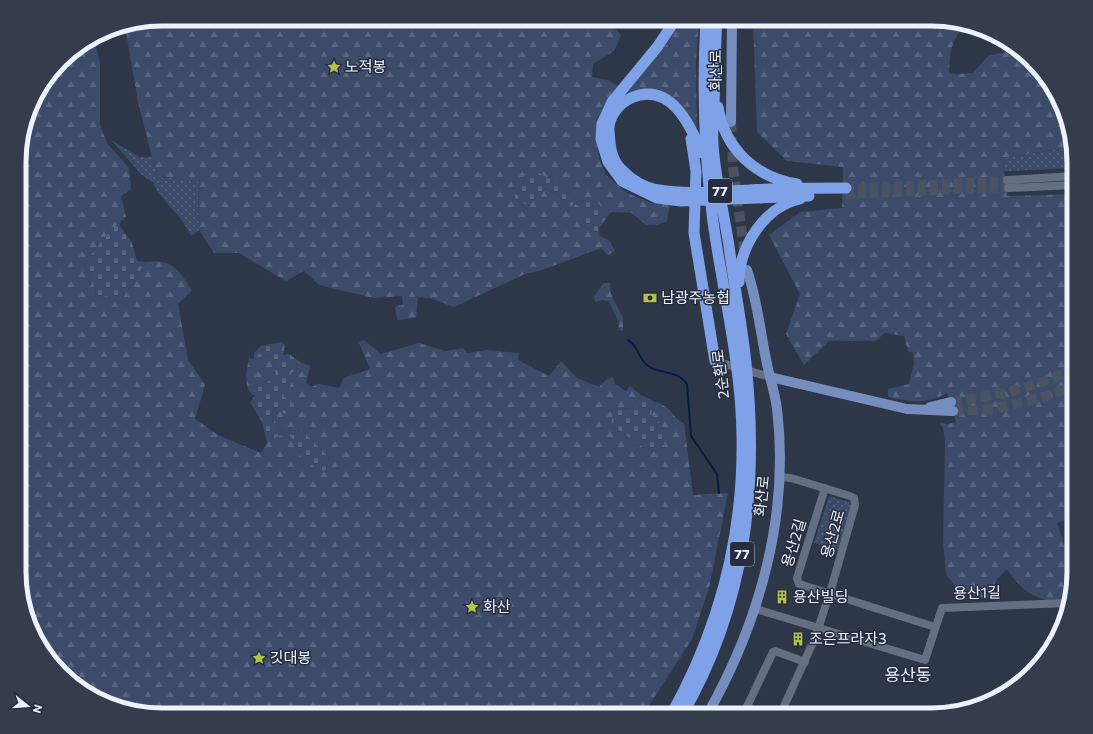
<svg xmlns="http://www.w3.org/2000/svg" width="1093" height="734" font-family="Commissioner,'Noto Sans KR',sans-serif">
<style>
.grass{fill:url(#grass-dots)}
.forest{fill:url(#forest-firs)}
.cemetery{fill:url(#cemetery-stones)}
.lines{fill:none;stroke-linecap:round;stroke-linejoin:round}
.stream{stroke:#071947;stroke-width:2}
.minor-tunnel{stroke:#4b5363;stroke-width:8;stroke-dasharray:8 4;stroke-linecap:butt}
.major-tunnel{stroke:#4b5363;stroke-width:10;stroke-dasharray:10 5;stroke-linecap:butt}
.minor{stroke:#656f82;stroke-width:8}
.major{stroke:#758dbf;stroke-width:10}
.highway{stroke:#7fa1e8;stroke-width:11}
.labels{text-anchor:middle;stroke-width:3;stroke-linejoin:round;paint-order:stroke}
.shield{fill:#252d3e;stroke:#b1b8c4;stroke-width:1}
.shield-label{font-size:14px;font-weight:bold;fill:#edf3fe}
.poi-label{font-size:15px;fill:#edf3fe;stroke:#252d3e;text-anchor:start}
.street-label{font-size:15px;fill:#edf3fe;stroke:#252d3e}
.quarter-label{font-size:17px;fill:#edf3fe;stroke:#252d3e}
.rim{fill:none;stroke:#edf3fe;stroke-width:5}
</style>
<defs>
<pattern id="grass-dots" width="8" height="8" patternUnits="userSpaceOnUse"><rect width="8" height="8" fill="#3c4b6a"/><path d="M2 2h.1M6 6h.1" fill="none" stroke="#586580" stroke-width="1.8" stroke-linecap="round"/></pattern>
<pattern id="forest-firs" width="22" height="20" patternUnits="userSpaceOnUse"><rect width="22" height="20" fill="#3c4b6a"/><path d="M5 1l3.5 6h-7zM16 11l3.5 6h-7z" fill="#586580"/></pattern>
<pattern id="cemetery-stones" width="16" height="16" patternUnits="userSpaceOnUse"><rect width="16" height="16" fill="#3c4b6a"/><path d="M2 7V4a2 2 0 0 1 4 0v3zM10 15v-3a2 2 0 0 1 4 0v3z" fill="#586580"/></pattern>
</defs>
<rect width="100%" height="100%" fill="#2e3748"/>
<path class="grass" d="M111,140L139,157H152L157,177L198,180L199,230L191,236L183,222L158,192L153,183L142,175Z
M1072,147L1074,168L1004,171L1002,158Z
M829,496L849,502L851,505L838,550L814,543Z"/>
<path class="forest" d="M162,19H605L621,35L614,51L593,64L592,77L608,80L618,86L597,133L599,158L606,175L627,193L651,203L672,200L669,209L667,221L657,225H646L632,213L611,212L589,199L582,202L571,197L564,187L524,175L523,185L528,206L539,192L547,189L560,197L568,211L574,203L582,208V224L590,231L610,241L615,251L608,255L601,248L542,270L525,274L454,307L433,299L418,297L416,318L397,320L395,306L403,305L402,296L374,298L319,285L304,271L286,281L239,253H214L199,230L198,180L157,177L138,102L125,26Z
M683,19H699L696,61L697,134L673,100L618,98L666,45Z
M753,19H940L967,25C951,37 950,53 949,72L956,74L973,73L988,56L1010,51L1015,56L1020,52L1033,67L1032,73L1037,71L1059,99L1072,147L1002,158L1007,196L1074,194V516L1057,523L1069,558L1072,588L1061,602C1035,600 1021,591 1007,569L997,579L989,597L976,599L960,591L946,575L943,542L945,443L943,427L940,424L941,422L947,424L956,422L947,393C927,405 909,402 888,397V389L909,384L914,364L913,353L908,351L904,336L885,333L875,341H829L804,365L786,334L800,294L769,235L800,212L842,208L843,167L787,161L757,132Z
M94,38L100,63V125L107,143L129,168L131,189L121,196L126,217L102,240L84,265L95,288L96,298L107,296L120,302L146,262C173,259 178,269 192,290L178,304L188,360L205,385L195,419L218,435L261,453L267,443L280,434L292,438L301,457L326,470L329,457L302,430L293,435L282,431L271,415L274,409L296,407L283,396L292,382L290,376L300,362L310,366L306,383L311,387L318,384L339,388L344,378L370,369L359,343L364,340L381,354L419,343L445,351L463,348L467,353L487,350L519,353L518,360L549,376L561,361L577,378L599,387L607,379L613,377L615,384L626,391L630,386L641,395L631,408L617,409L611,425L643,447L653,451L661,424L651,414L655,402C674,407 669,416 684,423L693,495L728,493L709,588L692,639L643,715H153L116,707L75,686L38,643L20,590V144L34,99L68,55Z
M604,283H610L611,294L623,318V331L618,330L619,322L609,302L603,300L595,302L594,296Z
M266,355L272,357L276,376L261,387L247,386L246,374L249,358L254,359Z"/>
<path class="cemetery" d="M539,173L564,187L571,197L582,202L589,199L611,212L599,228L600,237L590,231L582,224V208L574,203L568,211L560,197L547,189L539,192L528,206L515,198L513,188L523,185L524,174Z
M118,223L132,243L137,261L146,262L120,302L107,296L96,298L95,288L84,265L102,240Z
M282,342L285,345L283,355L289,354L300,362L290,376L292,382L283,396L297,406L290,416L274,409L271,415L282,431L293,435L302,430L329,457L326,470L320,471L301,457L292,438L280,435L267,443L262,422L250,402L255,396L250,392L247,386L261,387L276,376L272,357L266,355L254,359V353L261,346Z
M641,395L655,402L651,414C662,425 667,428 664,445L653,451L643,447L611,425L613,412L617,409L631,408Z"/>
<g class="lines">
<path class="stream" d="M628,340C639,346 638,359 648,366C660,374 677,370 687,384L691,436L717,474L719,493"/>
<path class="minor-tunnel" d="M846,188L1007,180
M846,195L1008,188"/>
<path class="major-tunnel" d="M731,122L733,167L745,256
M951,402C998,396 1030,388 1074,370
M953,411L993,409L1044,397L1074,386"/>
<path class="minor" d="M1007,180L1074,176
M1008,188L1074,185
M715,361L770,377
M780,477L791,478L850,496L854,498L855,505L832,586L815,638L780,715
M825,488L797,578L799,584L935,627
M1067,603L1071,593
M756,609L925,660L942,608L1069,603
M743,715L773,652L775,651L805,662"/>
<path class="major" d="M731,122L732,19
M770,377L907,409L953,411
M930,407L951,402
M707,715C759,623 790,516 777,409C775,392 769,376 766,359C760,329 757,299 747,270"/>
<path class="highway" d="M676,19L658,46L612,102L602,124L601,139L608,162L622,181L657,198L681,201L809,196
M718,107C725,149 755,177 797,184
M691,139L696,171L694,233L715,361
M702,153C690,124 670,81 631,98C618,104 608,118 609,131C610,146 611,160 622,170C631,180 645,188 659,190C688,195 719,191 749,190C782,188 814,188 846,188
M739,282C739,247 764,207 800,199
M671,715C720,627 744,536 742,435C741,363 723,293 713,222C704,154 702,87 706,19
M682,715C746,605 759,487 746,363C742,324 734,285 729,246C724,213 715,178 713,144C712,131 714,118 714,105C715,76 715,48 717,19"/>
</g>
<defs>
<g id="sight-bare" transform="scale(1.08)"><path d="M0-6L1.8-2.2L6-1.7L2.9 1.2L3.7 5.4L0 3.3L-3.7 5.4L-2.9 1.2L-6-1.7L-1.8-2.2Z" fill="#b6c148" stroke="#252d3e" stroke-width="2.5" paint-order="stroke"/></g>
<g id="bank-bare" transform="scale(1.08)"><path d="M-6-4H6V4H-6ZM0-2.3a2.3 2.3 0 1 0 0 4.6a2.3 2.3 0 1 0 0-4.6Z" fill="#b6c148" stroke="#252d3e" stroke-width="2.5" paint-order="stroke"/></g>
<g id="building-bare" transform="scale(1.08)"><path d="M-4-6H4V6H1V3H-1V6H-4ZM-2.5-4.3h1.7v1.8h-1.7ZM.8-4.3h1.7v1.8H.8ZM-2.5-1h1.7V.8h-1.7ZM.8-1h1.7V.8H.8Z" fill="#b6c148" stroke="#252d3e" stroke-width="2.5" paint-order="stroke"/></g>
</defs>
<g fill-rule="evenodd">
<use href="#sight-bare" x="334" y="67"/>
<use href="#bank-bare" x="650" y="298"/>
<use href="#building-bare" x="782" y="597"/>
<use href="#sight-bare" x="472" y="607"/>
<use href="#building-bare" x="798" y="639"/>
<use href="#sight-bare" x="259" y="658"/>
</g>
<g class="labels">
<g class="shield">
<rect x="708" y="179" width="24" height="24" rx="3"/>
<rect x="730" y="542" width="24" height="24" rx="3"/>
</g>
<g class="shield-label">
<text x="720" y="196">77</text>
<text x="742" y="559">77</text>
</g>
<g class="poi-label">
<text x="345" y="72">노적봉</text>
<text x="661" y="303">남광주농협</text>
<text x="793" y="602">용산빌딩</text>
<text x="483" y="612">화산</text>
<text x="809" y="644">조은프라자3</text>
<text x="270" y="663">깃대봉</text>
</g>
<g class="street-label">
<text transform="translate(716 70) rotate(-90)" y="5">화산로</text>
<text transform="translate(721 374) rotate(-97)" y="5">2순환로</text>
<text transform="translate(762 496) rotate(-84)" y="5">화산로</text>
<text transform="translate(833 534) rotate(-74)" y="5">용산2로</text>
<text transform="translate(794 543) rotate(-73)" y="5">용산2길</text>
<text transform="translate(977 593) rotate(-1)" y="5">용산1길</text>
</g>
<g class="quarter-label">
<text x="908" y="681">용산동</text>
</g>
</g>
<path d="M0 0H1093V734H0ZM162 26H931A136 136 0 0 1 1067 162V572A136 136 0 0 1 931 708H162A136 136 0 0 1 26 572V162A136 136 0 0 1 162 26Z" fill="#353d4d" fill-rule="evenodd"/>
<path class="rim" d="M162 26H931A136 136 0 0 1 1067 162V572A136 136 0 0 1 931 708H162A136 136 0 0 1 26 572V162A136 136 0 0 1 162 26Z"/>
<g transform="translate(28 706) rotate(107)" stroke="#252d3e" stroke-width="3" paint-order="stroke">
<path d="M0-3L7 15L0 10L-7 15Z" fill="#edf3fe"/>
<text y="-6" font-size="11" font-weight="bold" text-anchor="middle" fill="#edf3fe">N</text>
</g>
</svg>
